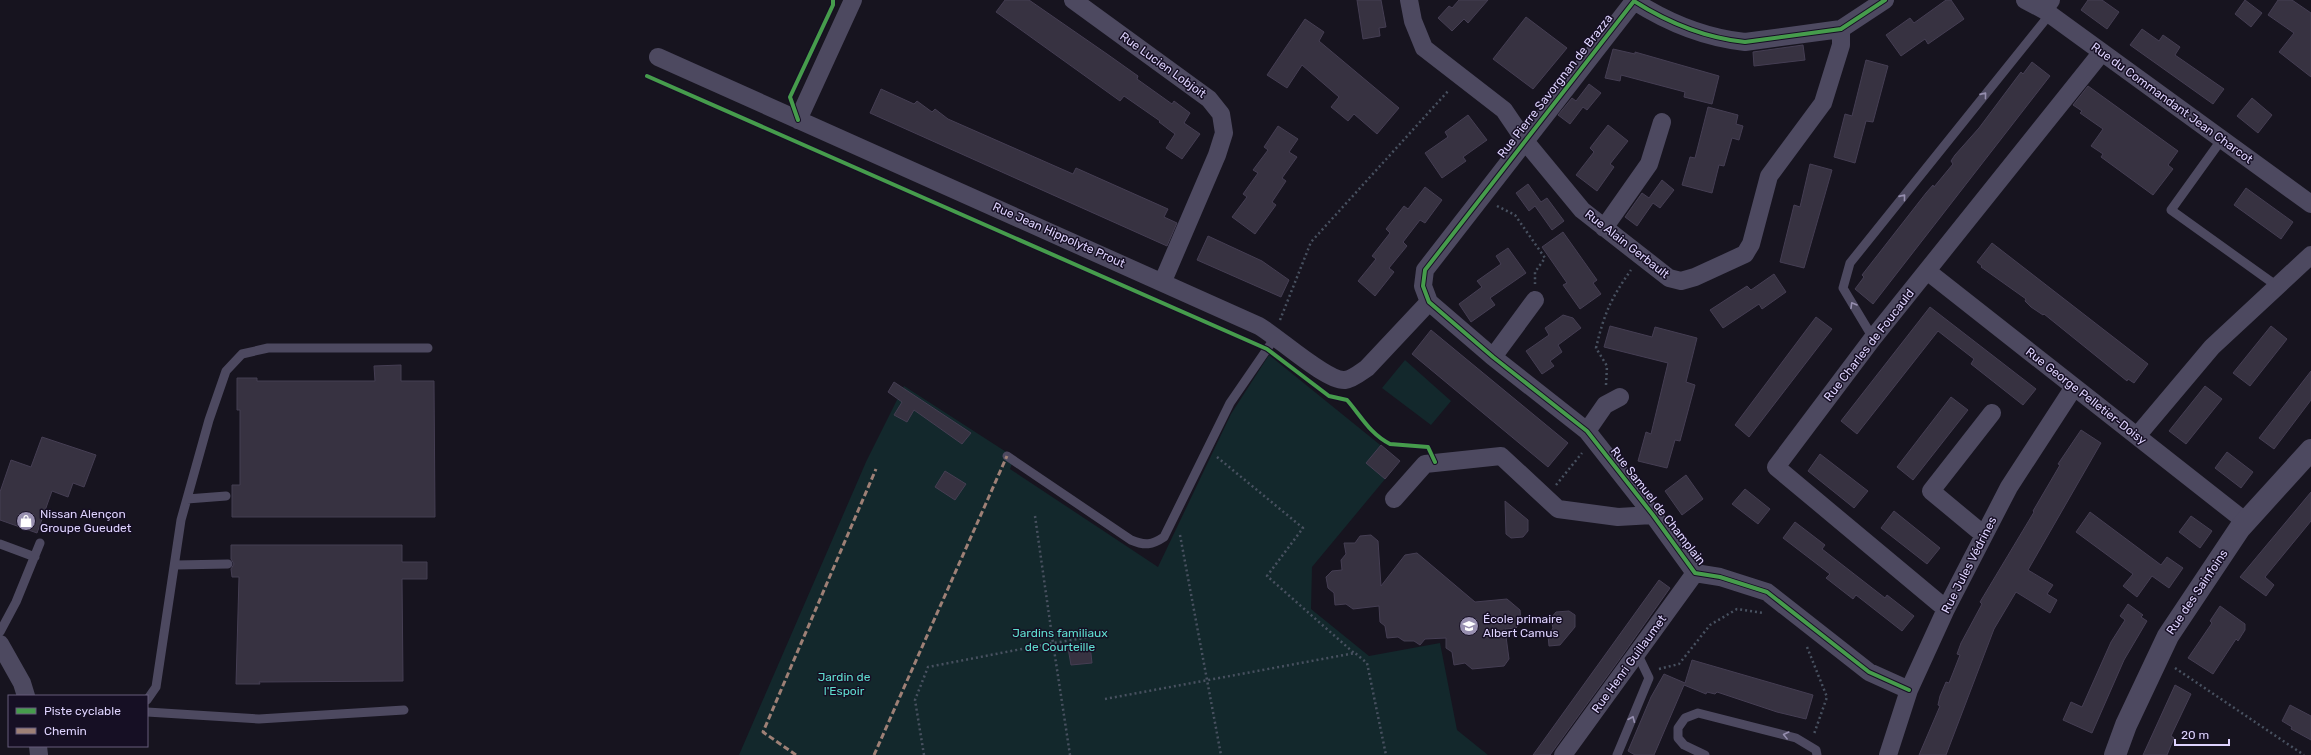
<svg xmlns="http://www.w3.org/2000/svg" width="2311" height="755" font-family="Rubik,sans-serif">
<style>
.green{fill:#13282c}
.building{fill:#373241;stroke:#453e53}
.lines{fill:none;stroke-linecap:round;stroke-linejoin:round}
.path{stroke:#485160;stroke-width:2.5;stroke-dasharray:2 3;stroke-linecap:butt}
.service{stroke:#4d4960;stroke-width:9}
.minor{stroke:#4d4960;stroke-width:18}
.tertiary{stroke:#4d4960;stroke-width:22}
.quiet{stroke:#9e8076;stroke-width:3;stroke-dasharray:6 3;stroke-linecap:butt}
.cycleway-casing{stroke:#160f24;stroke-width:6}
.cycleway{stroke:#469c4c;stroke-width:4}
.oneway{stroke:#968eaf}
.labels{text-anchor:middle;stroke-width:3;stroke-linejoin:round;paint-order:stroke}
.street-label{font-size:12px;fill:#ded3fe;stroke:#160f24}
.poi-label{font-size:12px;fill:#ded3fe;stroke:#160f24;text-anchor:start}
.park-label{font-size:12px;fill:#5fded0;stroke:#160f24}
</style>
<rect width="100%" height="100%" fill="#17141f"/>
<path class="green" d="M1269,355L1400,461L1312,567L1311,609L1369,656L1440,643L1457,730L1488,755H739L866,462L904,386L1014,457L1010,469L1158,567L1231,414Z
M1405,360L1451,401L1431,425L1382,388Z"/>
<path class="building" d="M1005,0H1029L1107,54L1138,76L1137,79L1172,104L1174,101L1190,113L1184,123L1200,134L1182,159L1166,148L1175,134L1159,122L1160,121L1124,96L1120,101L996,12Z
M1357,0H1381L1386,27L1379,28L1380,36L1363,39Z
M1459,0H1488L1468,23L1464,19L1452,31L1438,18L1449,6L1452,8Z
M1946,0H1951L1964,19L1928,44L1925,39L1901,56L1886,35L1910,18L1914,23Z
M2088,0H2102L2119,12L2107,29L2081,10Z
M2245,0L2262,13L2251,27L2235,14Z
M2278,0H2292L2311,13V77L2279,52L2294,33L2268,15Z
M1526,17L1567,48L1533,89L1493,59Z
M1305,19L1324,32L1319,41L1399,108L1377,134L1354,114L1348,121L1331,107L1339,97L1302,65L1287,88L1267,75Z
M2142,29L2159,41L2163,35L2180,47L2175,55L2224,89L2213,104L2130,45Z
M1803,45L1805,60L1754,66L1753,52Z
M1613,49L1635,54V52L1719,76L1712,104L1684,97L1685,92L1621,75L1620,81L1605,78Z
M1866,60L1888,66L1873,122L1866,121L1855,163L1834,157L1845,114L1852,116Z
M2032,62L2050,76L1873,304L1855,289L1864,277L1862,275L1926,193L1933,185L1934,187L1953,164L1951,161L1955,155L1979,128L2021,72L2023,74Z
M1589,84L1601,93L1587,110L1583,107L1570,124L1558,115L1572,98L1576,101Z
M2088,86L2178,151L2168,165L2173,169L2153,195L2101,157L2103,154L2091,146L2103,129L2080,113L2082,111L2073,105Z
M881,89L914,104L917,101L932,112L935,109L948,119L1073,174L1076,168L1168,209L1164,217L1177,223L1167,246L870,113Z
M2252,98L2272,115L2258,133L2237,116Z
M1708,107L1738,115L1736,124L1743,126L1739,140L1732,138L1724,166L1719,165L1712,193L1682,185L1690,157L1695,158Z
M1468,115L1487,140L1463,157L1466,161L1442,178L1425,153L1448,137L1445,132Z
M1608,125L1628,141L1610,164L1614,167L1597,191L1576,175L1594,152L1590,148Z
M1278,126L1298,139L1289,152L1297,157L1282,178L1286,181L1272,202L1276,205L1255,234L1232,217L1247,197L1243,194L1258,173L1253,170L1268,150L1264,147Z
M1810,164L1832,170L1804,268L1780,262L1794,205L1800,207Z
M1662,180L1674,190L1660,208L1653,203L1637,226L1625,217L1642,193L1649,198Z
M1528,184L1541,202L1547,198L1564,221L1552,230L1535,206L1529,211L1516,193Z
M1425,187L1442,200L1425,223L1420,220L1403,242L1407,246L1389,268L1394,272L1375,296L1358,281L1376,259L1372,256L1390,233L1386,229L1404,206L1408,209Z
M2246,188L2293,222L2281,239L2234,205Z
M1563,232L1597,280L1593,283L1601,294L1580,309L1563,285L1567,283L1542,247Z
M1208,236L1262,261L1289,280L1281,297L1197,260Z
M1992,243L2148,364L2134,383L2128,379L2127,381L2044,314L2043,315L2031,307L2025,301L2026,299L1981,267L1982,266L1977,262Z
M1508,248L1526,273L1490,298L1495,305L1471,322L1459,304L1482,287L1477,281L1501,264L1496,256Z
M1774,274L1786,292L1762,309L1759,304L1723,328L1710,310L1747,286L1751,290Z
M1930,307L2036,389L2023,405L1971,364L1974,359L1938,331L1857,434L1841,421Z
M1563,315L1573,318L1581,328L1558,345L1562,352L1550,361L1554,366L1542,374L1526,351L1549,335L1545,328Z
M1816,317L1832,329L1749,437L1735,425Z
M1610,326L1652,337L1655,327L1697,338L1686,382L1695,385L1680,441L1675,440L1667,468L1638,461L1646,432L1651,434L1668,363L1604,347Z
M2271,326L2287,339L2250,386L2233,373Z
M1431,330L1568,443L1548,467L1412,354Z
M401,365V381H434L435,517H232V485H240V410H237V378H257V381H375L374,366Z
M2311,371V400L2274,449L2259,438Z
M894,382L971,433L962,444L914,410L907,422L894,415L902,402L888,392Z
M2205,386L2222,399L2186,444L2169,431Z
M1951,397L1968,410L1913,480L1897,467Z
M2081,430L2101,443L2028,570L2053,585L2047,594L2057,600L2050,613L2016,592L1994,629L1946,755H1919L1940,706L1938,705L1940,696L1946,682L1949,683L1960,655L1957,654L1961,643L1982,604L1980,602L2034,512L2033,511L2060,465L2058,464Z
M42,437L96,455L84,487L73,483L68,497L52,491L37,533L0,520V492L11,460L31,467Z
M1381,445L1400,461L1385,479L1366,463Z
M2227,452L2253,472L2241,488L2215,468Z
M1820,454L1868,491L1854,508L1808,471Z
M945,471L966,484L955,500L935,487Z
M1686,475L1703,499L1682,515L1665,491Z
M1745,489L1770,509L1758,524L1732,504Z
M2311,492V521L2265,577L2274,585L2266,596L2240,577Z
M1505,501L1528,520V531L1523,537L1511,538L1506,534Z
M1894,511L1940,548L1927,564L1881,528Z
M2090,512L2161,565L2167,557L2183,568L2169,588L2152,576L2137,597L2123,586L2133,574L2076,532Z
M2191,516L2212,531L2200,548L2179,532Z
M1795,522L1825,545L1822,549L1885,598L1887,595L1914,616L1902,631L1856,595L1853,599L1826,578L1830,574L1783,538Z
M1371,535L1378,541L1381,586L1405,555L1417,553L1475,602L1507,599L1520,610L1521,621L1516,628L1505,629L1509,659L1504,666L1472,669L1465,663L1454,665L1452,652L1446,648V638L1425,639L1420,645L1414,641H1404L1398,637L1387,638L1385,626L1380,622L1379,606L1353,609L1346,604L1335,605L1334,593L1328,588L1326,577L1332,571L1342,570L1341,560L1346,554L1344,543H1355L1360,536Z
M231,545H402V562H427V579H402L403,681L259,682L260,684H236L239,577H232L231,569L234,564L231,559Z
M1659,580L1670,588L1622,656L1550,755H1533Z
M2128,604L2143,615L2141,617L2147,621L2124,660L2092,733L2063,720L2071,702L2082,707L2111,642L2125,620L2120,616Z
M2220,606L2245,624V630L2238,641L2236,639L2213,674L2188,658L2212,623L2210,621Z
M1569,611L1575,615V627L1560,645L1549,646L1548,635L1553,628L1551,618L1556,612Z
M1090,645L1092,663L1071,665L1068,648Z
M1692,660L1813,695L1806,719L1777,712L1717,692L1715,694L1707,692L1706,694L1684,685L1654,755H1635L1628,751L1651,697L1664,674L1685,683Z
M2175,685L2191,694L2171,736L2174,738L2167,755H2143Z
M2290,705L2311,716V740L2291,729L2292,727L2282,721Z"/>
<g class="lines">
<path class="path" d="M1497,206L1515,215L1545,258L1535,272V284
M1280,320L1311,242L1449,90
M1606,385L1607,366L1596,348C1604,314 1611,298 1631,270
M1217,457L1303,528L1267,576L1354,653
M1556,485L1582,453
M1035,516L1053,643L1104,635
M1180,535L1221,755
M1807,647L1827,697L1814,734
M2175,668L2304,755
M1659,669L1679,664L1710,625L1737,609L1764,613
M1105,699L1355,653L1367,663L1386,755
M924,755L915,700L928,667L1053,643L1070,755"/>
<path class="service" d="M2222,139L2171,210L2277,286
M1873,338L1843,288L1850,263L2050,14
M1007,456L1131,540C1145,546 1152,545 1164,537L1230,403L1276,336
M187,499L226,496
M0,544L35,557
M176,565L228,564
M0,632L16,602L40,543
M147,700L156,687L181,520L209,420L226,371L242,354L268,348H428
M147,712L259,719L404,710
M1617,755L1649,678L1637,653
M1705,755L1684,745L1678,738V728L1685,718L1698,713L1796,738L1816,750L1817,755"/>
<path class="minor" d="M1073,0L1209,99L1221,114L1224,133L1217,155L1163,281
M1409,0L1413,21L1424,48L1504,110L1525,141L1582,210L1669,278L1681,281L1695,277L1745,254L1751,244L1769,176L1823,103L1841,45V29
M1885,0L1841,29L1745,42C1706,38 1667,22 1634,1L1425,270L1423,286L1429,302L1493,357L1587,431L1653,515L1695,573L1720,577L1767,592L1869,672L1909,690
M2025,0L2044,10
M2051,0L2044,10L2311,204
M658,57L1259,326C1278,337 1327,382 1345,380C1353,379 1361,372 1367,368L1429,302
M798,120L853,0
M1604,228L1649,164L1662,122
M1927,271L2246,522
M1493,357L1535,300
M1587,431L1605,405L1620,397
M2137,436L2212,347L2311,255
M1394,499L1425,464L1501,456L1558,509L1618,517L1653,515
M1984,535L1931,491L1992,413
M1946,609L1776,467L1873,338L2102,52
M0,644L22,683L26,696
M38,746L39,755
M1563,755L1695,573
M1888,755L1909,690L1946,609L2009,487L2074,387"/>
<path class="tertiary" d="M2115,755L2126,725L2168,636L2240,528L2311,450"/>
<path class="quiet" d="M796,755L763,732L876,469
M874,755L1007,456"/>
<g class="cycleway-casing">
<path id="cycleway" d="M1885,0L1841,29L1745,42C1706,38 1667,22 1634,1L1425,270L1423,286L1429,302L1493,357L1587,431L1653,515L1695,573L1720,577L1767,592L1869,672L1909,690
M647,76L1267,349L1329,396L1347,400C1361,416 1370,434 1390,444L1428,447L1435,462
M798,120L790,97L833,5V0"/>
</g>
<use href="#cycleway" class="cycleway"/>
</g>
<defs><path id="oneway-chevron" d="M-2-3.5L2.5 0L-2 3.5" fill="none" stroke-width="1.6" stroke-linecap="round" stroke-linejoin="round"/></defs>
<g class="oneway">
<use href="#oneway-chevron" transform="translate(1984 95) rotate(-51)"/>
<use href="#oneway-chevron" transform="translate(1903 197) rotate(-51)"/>
<use href="#oneway-chevron" transform="translate(1853 305) rotate(-120)"/>
<use href="#oneway-chevron" transform="translate(1632 719) rotate(-67)"/>
<use href="#oneway-chevron" transform="translate(1786 735) rotate(-166)"/>
</g>
<defs>
<g id="shop-disc" transform="scale(1)"><circle r="9.5" fill="#9890b0" stroke="#160f24"/><path d="M-5-2.5h2.3a2.7 3.5 0 0 1 5.4 0H5L5.5 6h-11ZM-1.5-2.5h3a1.5 2.3 0 0 0-3 0Z" fill="#fff"/></g>
<g id="school-disc" transform="scale(1)"><circle r="9.5" fill="#9890b0" stroke="#160f24"/><path d="M0-5L7-2L0 1L-7-2ZM-4 1L0 2.5L4 1V4Q0 6-4 4Z" fill="#fff"/></g>
</defs>
<g fill-rule="evenodd">
<use href="#shop-disc" x="26" y="521"/>
<use href="#school-disc" x="1469" y="626"/>
</g>
<g class="labels">
<g class="street-label">
<text transform="translate(1163 65) rotate(36)" y="4">Rue Lucien Lobjoit</text>
<text transform="translate(1555 86) rotate(-52)" y="4">Rue Pierre Savorgnan de Brazza</text>
<text transform="translate(2172 103) rotate(36)" y="4">Rue du Commandant Jean Charcot</text>
<text transform="translate(1059 235) rotate(24)" y="4">Rue Jean Hippolyte Prout</text>
<text transform="translate(1627 244) rotate(38)" y="4">Rue Alain Gerbault</text>
<text transform="translate(1869 345) rotate(-52)" y="4">Rue Charles de Foucauld</text>
<text transform="translate(2086 396) rotate(38)" y="4">Rue George Pelletier-Doisy</text>
<text transform="translate(1658 506) rotate(52)" y="4">Rue Samuel de Champlain</text>
<text transform="translate(1969 565) rotate(-63)" y="4">Rue Jules Védrines</text>
<text transform="translate(2197 592) rotate(-56)" y="4">Rue des Sainfoins</text>
<text transform="translate(1629 664) rotate(-54)" y="4">Rue Henri Guillaumet</text>
</g>
<g class="poi-label">
<text x="40" y="518">Nissan Alençon<tspan x="40" dy="14">Groupe Gueudet</tspan></text>
<text x="1483" y="623">École primaire<tspan x="1483" dy="14">Albert Camus</tspan></text>
</g>
<g class="park-label">
<text x="1060" y="637">Jardins familiaux<tspan x="1060" dy="14">de Courteille</tspan></text>
<text x="844" y="681">Jardin de<tspan x="844" dy="14">l'Espoir</tspan></text>
</g>
</g>
<rect x="8" y="695" width="140" height="52" fill="#160f24" stroke="#665d7b"/>
<rect x="16" y="708" width="20" height="6" fill="#469c4c" stroke="#665d7b"/>
<text x="44" y="715" font-size="12" fill="#ded3fe">Piste cyclable</text>
<rect x="16" y="728" width="20" height="6" fill="#9e8076" stroke="#665d7b"/>
<text x="44" y="735" font-size="12" fill="#ded3fe">Chemin</text>
<path d="M2175 739v6h54v-6" fill="none" stroke="#ded3fe" stroke-width="2"/>
<text x="2181" y="739" font-size="12" fill="#ded3fe" stroke="#160f24" stroke-width="3" paint-order="stroke">20 m</text>
</svg>
